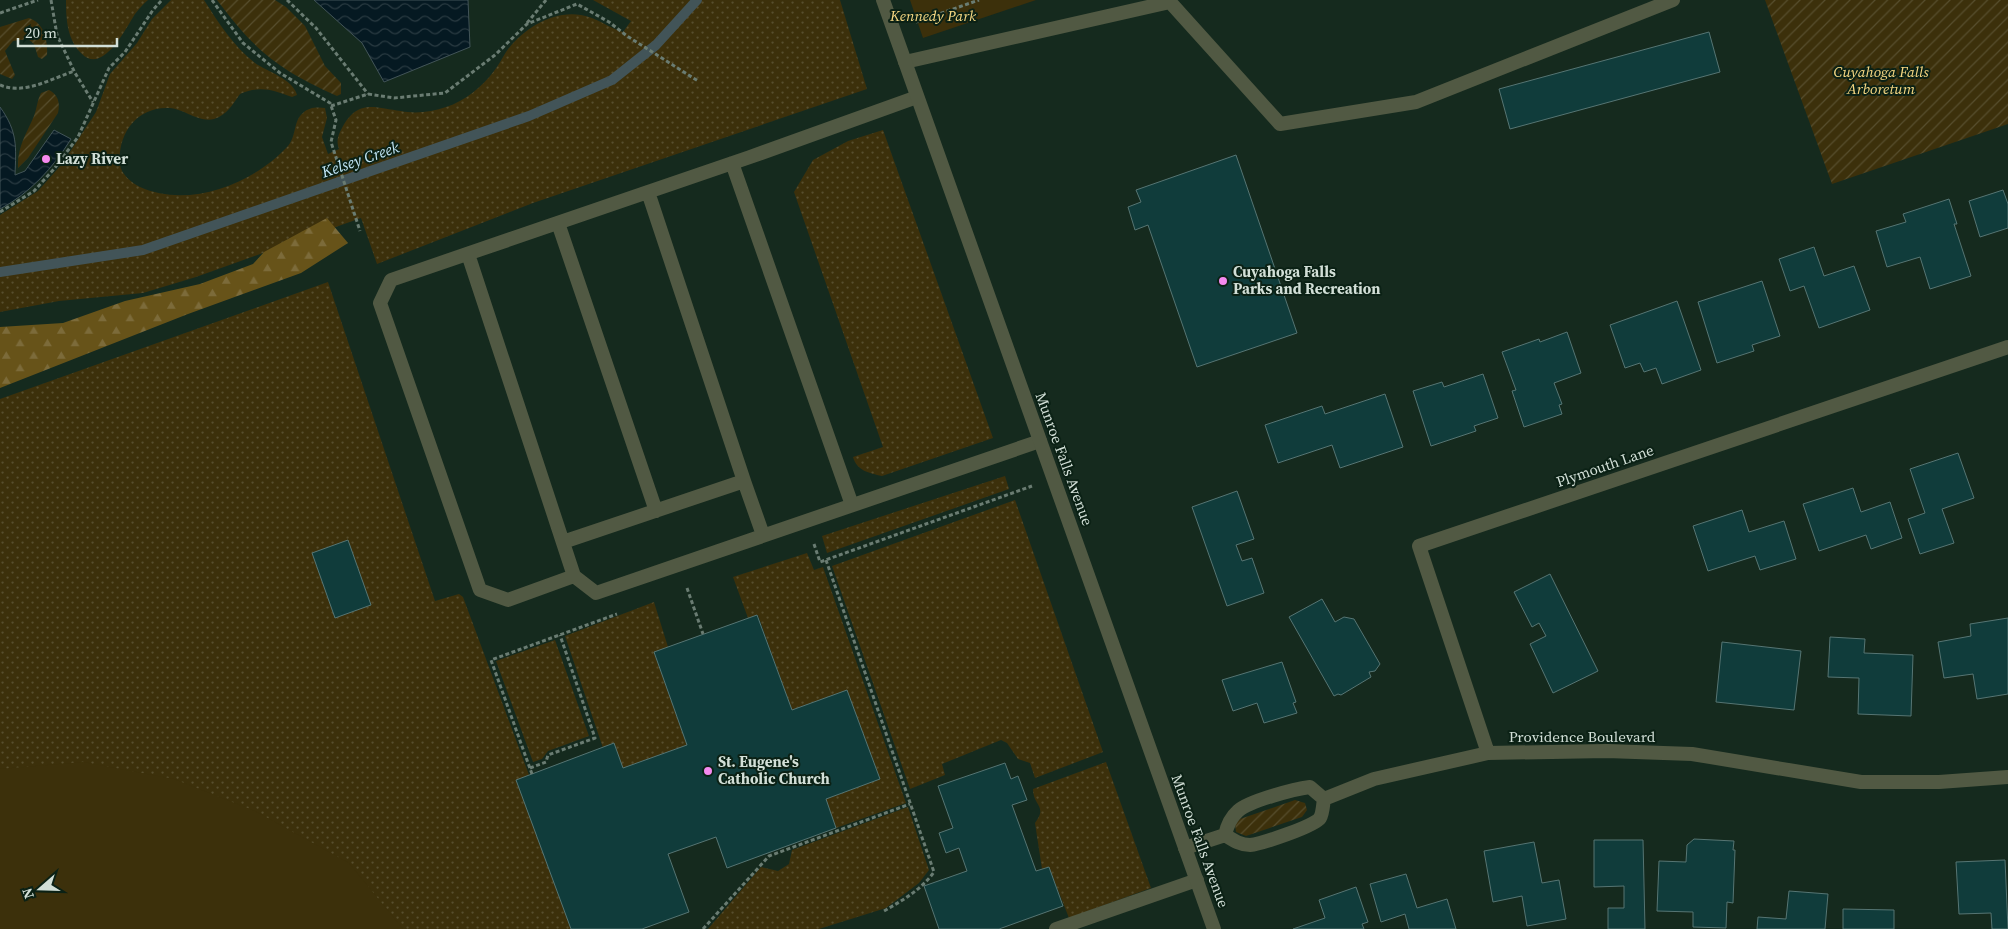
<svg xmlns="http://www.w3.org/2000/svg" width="2008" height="929" font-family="'Source Serif 4',serif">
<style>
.grass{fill:url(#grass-dots)}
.forest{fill:url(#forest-firs)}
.park{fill:#3c300b}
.garden{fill:url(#garden-furrows)}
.water{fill:url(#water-waves);stroke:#425458}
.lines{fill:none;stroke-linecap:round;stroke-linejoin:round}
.stream{stroke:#425458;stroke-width:10}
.building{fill:#103c3b;stroke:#567573}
.path{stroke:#6a7c72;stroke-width:3;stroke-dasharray:4 2.5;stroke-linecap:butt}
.service{stroke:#515943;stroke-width:14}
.minor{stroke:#515943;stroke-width:14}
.tertiary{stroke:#515943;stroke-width:14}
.poi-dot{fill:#f589ef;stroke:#0b2115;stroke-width:2}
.labels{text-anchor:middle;stroke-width:4;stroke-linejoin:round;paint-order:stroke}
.park-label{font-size:15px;font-style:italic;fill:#f7d883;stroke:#0b2115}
.poi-label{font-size:15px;font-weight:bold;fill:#d2dfd7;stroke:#0b2115;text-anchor:start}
.street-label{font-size:15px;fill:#d2dfd7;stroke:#0b2115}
.water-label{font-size:16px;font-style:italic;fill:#c2e6f6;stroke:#0b2115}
</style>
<defs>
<pattern id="grass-dots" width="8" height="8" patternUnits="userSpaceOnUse" patternTransform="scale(1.25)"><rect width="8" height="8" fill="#3c300b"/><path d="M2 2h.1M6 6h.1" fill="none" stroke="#574e2e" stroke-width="1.8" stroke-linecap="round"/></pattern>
<pattern id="forest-firs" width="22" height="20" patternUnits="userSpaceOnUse" patternTransform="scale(1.25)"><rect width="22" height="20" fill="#675319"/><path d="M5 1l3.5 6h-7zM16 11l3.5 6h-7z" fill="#7c6b3a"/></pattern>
<pattern id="garden-furrows" width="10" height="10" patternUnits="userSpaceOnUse" patternTransform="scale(1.25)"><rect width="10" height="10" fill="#3c300b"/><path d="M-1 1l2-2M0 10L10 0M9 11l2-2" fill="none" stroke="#574e2e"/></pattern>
<pattern id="water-waves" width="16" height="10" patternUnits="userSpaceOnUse" patternTransform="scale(1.25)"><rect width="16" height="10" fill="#051922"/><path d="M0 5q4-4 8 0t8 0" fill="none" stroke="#293a41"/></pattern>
</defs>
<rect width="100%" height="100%" fill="#152a1e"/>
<path class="grass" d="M66,0H148C143,4 139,9 135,14C126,28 103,75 82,54C67,40 66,19 66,0Z
M171,0H204C218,22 234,47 255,63C268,72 293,79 297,95L292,97C273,90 260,85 240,94C233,104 227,115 214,119C199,123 184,109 170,108C136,106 117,135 120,165C121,174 132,183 140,187C189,209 253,184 288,146C297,135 293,121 303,113C309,107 317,107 325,108L327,118L322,137L328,154L339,149C336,141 338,135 342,128C358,98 375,108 401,111C415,114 432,112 446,107C465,101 482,87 494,71C499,65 502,58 506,52C522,29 553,10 581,15C596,17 609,28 623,32L631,21L593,0H840L867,89L533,203L377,264L361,218L196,277L143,293L59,301L0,312V215L38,191L62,164L96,112L110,74L137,43L152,19Z
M883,130L993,438L882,476C869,473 857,471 853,457L883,447L794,192L813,160L848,141Z
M328,282L435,601L459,594L463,597L529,775L517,780L571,929H0V399Z
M1005,476L1009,489L827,553L822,536Z
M1015,500L1103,752L1035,778L1030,763L1018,759L1007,743L1001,740L942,764L945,775L910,789L832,566Z
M807,553L814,570L823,567L906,803L836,828L826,799L880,779L847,690L792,710L758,615L748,618L733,577Z
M654,602L668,647L654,653L687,745L623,768L614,744L603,748L565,636Z
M555,640L589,736L548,751L542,759L533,762L496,661Z
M1106,762L1151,888L1069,918L1049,867L1042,869L1035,823C1048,806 1033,806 1033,789Z
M908,807L929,870L919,883L886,908L819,929H708L761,867L778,871L789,864L792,850Z"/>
<path class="forest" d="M327,218L348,243L301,273L188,314L0,388V327L63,323L125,301L200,284L253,264L264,252Z"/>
<path class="park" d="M910,0H1036L923,38Z
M83,762L174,779L255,811L349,863L403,929H0V769Z"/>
<path class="garden" d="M217,0H275L286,7L305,26L325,66L341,83V94L337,96C278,69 256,52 217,0Z
M1765,0H2008V124L1832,184Z
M29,18C44,23 48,40 47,55L42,59L38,57L34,44L28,39L13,41L5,51L15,75L12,79L0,74V27Z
M49,90C59,95 60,104 58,113L28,158L18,168C17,147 26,135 34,116C37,108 37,101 41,93Z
M1295,800L1305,803L1307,810L1302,817L1246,836L1236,832L1235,824L1240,819Z"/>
<path class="water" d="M314,0H468L470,47L384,82L362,43Z
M0,107C18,132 16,147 15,175L25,171L54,130L71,139C53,168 30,193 0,209Z"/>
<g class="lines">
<path class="stream" d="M0,272L143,250L529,116L612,80L656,45L697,0"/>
</g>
<path class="building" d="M1709,32L1720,72L1510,129L1499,89Z
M1236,155L1297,333L1197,367L1148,225L1135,230L1128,207L1141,202L1136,190Z
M2003,190L2008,204V228L1980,237L1969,201Z
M1949,199L1957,224H1954L1971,276L1930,289L1920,257L1887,267L1876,231L1906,222L1903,214Z
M1814,247L1824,276L1854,266L1870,310L1819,328L1804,286L1790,291L1779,259Z
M1762,281L1780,336L1752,345L1754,351L1717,363L1698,302Z
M1677,301L1701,370L1662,384L1656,368L1644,372L1640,363L1625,368L1610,325Z
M1567,332L1581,373L1554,383L1562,404L1559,405L1562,414L1524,427L1512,391L1516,390L1502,352L1539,339L1540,342Z
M1483,374L1498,418L1474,426L1476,431L1431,446L1413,391L1442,382L1444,387Z
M1385,394L1403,447L1340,468L1332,445L1278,463L1265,425L1322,406L1325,414Z
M1958,453L1974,498L1942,509L1954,543L1920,554L1908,519L1925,513L1910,469Z
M1853,488L1861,512L1890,502L1902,538L1871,549L1866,535L1819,551L1803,504Z
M1237,491L1254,539L1236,545L1242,561L1252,558L1264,593L1227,606L1192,507Z
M1742,510L1749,532L1784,521L1796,559L1760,570L1755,556L1708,571L1693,526Z
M348,540L371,605L335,618L312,553Z
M1550,574L1598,671L1553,693L1530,644L1546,636L1539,623L1532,627L1514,592Z
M1322,599L1335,622L1344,617L1354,619L1380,664L1375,671L1369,672L1371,677L1341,695L1338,694L1334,696L1289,617Z
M757,615L792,710L847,690L880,779L826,799L836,828L727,868L716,837L668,854L689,912L642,929H571L516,780L614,743L623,768L687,745L654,652Z
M2008,618V694L1977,699L1973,674L1944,678L1938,642L1971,636L1970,624Z
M1830,637L1865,639L1864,653L1913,655L1911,716L1858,714L1859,678L1828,677Z
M1722,642L1801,651L1794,710L1716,702Z
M1282,662L1296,702L1293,703L1297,713L1264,723L1257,703L1233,711L1222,680Z
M1005,763L1011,779L1018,776L1027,800L1012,805L1036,871L1049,867L1063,906L999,929H939L924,886L967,871L959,848L946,853L939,833L953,828L938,786Z
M1694,839L1734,841L1733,850H1735L1733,903L1727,902L1726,928L1693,927V912L1657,911L1659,861L1686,862L1687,845Z
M1594,840H1643L1645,929H1608V908H1624V886L1594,887Z
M1534,842L1542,883L1559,880L1566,919L1527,926L1522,896L1493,902L1484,851Z
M2005,860L2008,929H1992L1991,913L1959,914L1956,862Z
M1406,874L1417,908L1447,899L1456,929H1409L1405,914L1381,922L1370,884Z
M1356,887L1368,922L1362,924L1364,929H1293L1325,918L1319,900Z
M1789,891L1828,894L1825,929H1757L1758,917L1786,919Z
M1843,909L1894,910V929H1843Z"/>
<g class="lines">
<path class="path" d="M51,0L57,35L75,73L93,102
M212,0L243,43L280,73L330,103L336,120L331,142L360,231
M287,0L316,28L368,94
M0,13L38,0
M916,22L979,0
M527,23L546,0
M0,85C24,95 51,79 74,71
M331,106L368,94L394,98L445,93L495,55L527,24L577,4L609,22L627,36L698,81
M0,212L34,191L54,169L78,137L109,68L125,52L153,10L162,0
M814,544L820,562L1032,486
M826,560L934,872C921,890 903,900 884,911
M687,588L703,634
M530,768L546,762L548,755L595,738L560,635
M532,774L491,660L617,614
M703,929L769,856L910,804"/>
<path class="service" d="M905,62L1170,2L1280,124L1416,102L1673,0
M917,97L750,157L391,280L380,303L480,590L508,600L574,576L596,593L1040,441
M732,163L852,505
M558,223L656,511
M468,254L574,576
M744,481L763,535
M563,542L744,481L648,192
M1056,929L1197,880"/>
<path class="minor" d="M1488,753L1419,546L2008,347
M1225,835C1227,826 1230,818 1238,811C1249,801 1294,789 1310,787L1324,799
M1185,848L1225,835C1233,840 1240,845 1250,845C1261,844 1315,826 1320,818C1323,813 1323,804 1324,799L1374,779L1488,753L1607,751L1692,754L1861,782H1939L2008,777"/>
<path class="tertiary" d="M883,0L1214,929"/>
</g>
<g class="poi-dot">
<circle cx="46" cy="159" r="5"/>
<circle cx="1223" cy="281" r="5"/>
<circle cx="708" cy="771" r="5"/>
</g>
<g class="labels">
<g class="park-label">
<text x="933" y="21">Kennedy Park</text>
<text x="1881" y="77">Cuyahoga Falls<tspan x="1881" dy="17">Arboretum</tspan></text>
</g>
<g class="poi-label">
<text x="56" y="164">Lazy River</text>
<text x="1233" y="277">Cuyahoga Falls<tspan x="1233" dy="17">Parks and Recreation</tspan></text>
<text x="718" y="767">St. Eugene's<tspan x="718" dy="17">Catholic Church</tspan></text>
</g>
<g class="street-label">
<text transform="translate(1064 459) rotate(70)" y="5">Munroe Falls Avenue</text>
<text transform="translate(1605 466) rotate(-19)" y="5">Plymouth Lane</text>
<text x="1582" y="742">Providence Boulevard</text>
<text transform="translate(1200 841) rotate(70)" y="5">Munroe Falls Avenue</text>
</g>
<g class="water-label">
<text transform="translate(360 159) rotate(-19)" y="6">Kelsey Creek</text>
</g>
</g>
<g transform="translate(40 889) rotate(250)" stroke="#0b2115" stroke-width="4" paint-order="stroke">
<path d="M0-4L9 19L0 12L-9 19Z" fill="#d2dfd7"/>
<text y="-8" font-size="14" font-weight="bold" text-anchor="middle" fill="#d2dfd7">N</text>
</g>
<path d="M18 38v8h99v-8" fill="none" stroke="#d2dfd7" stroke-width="2.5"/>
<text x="25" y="38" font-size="15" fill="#d2dfd7" stroke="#0b2115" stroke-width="4" paint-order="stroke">20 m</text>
</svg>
